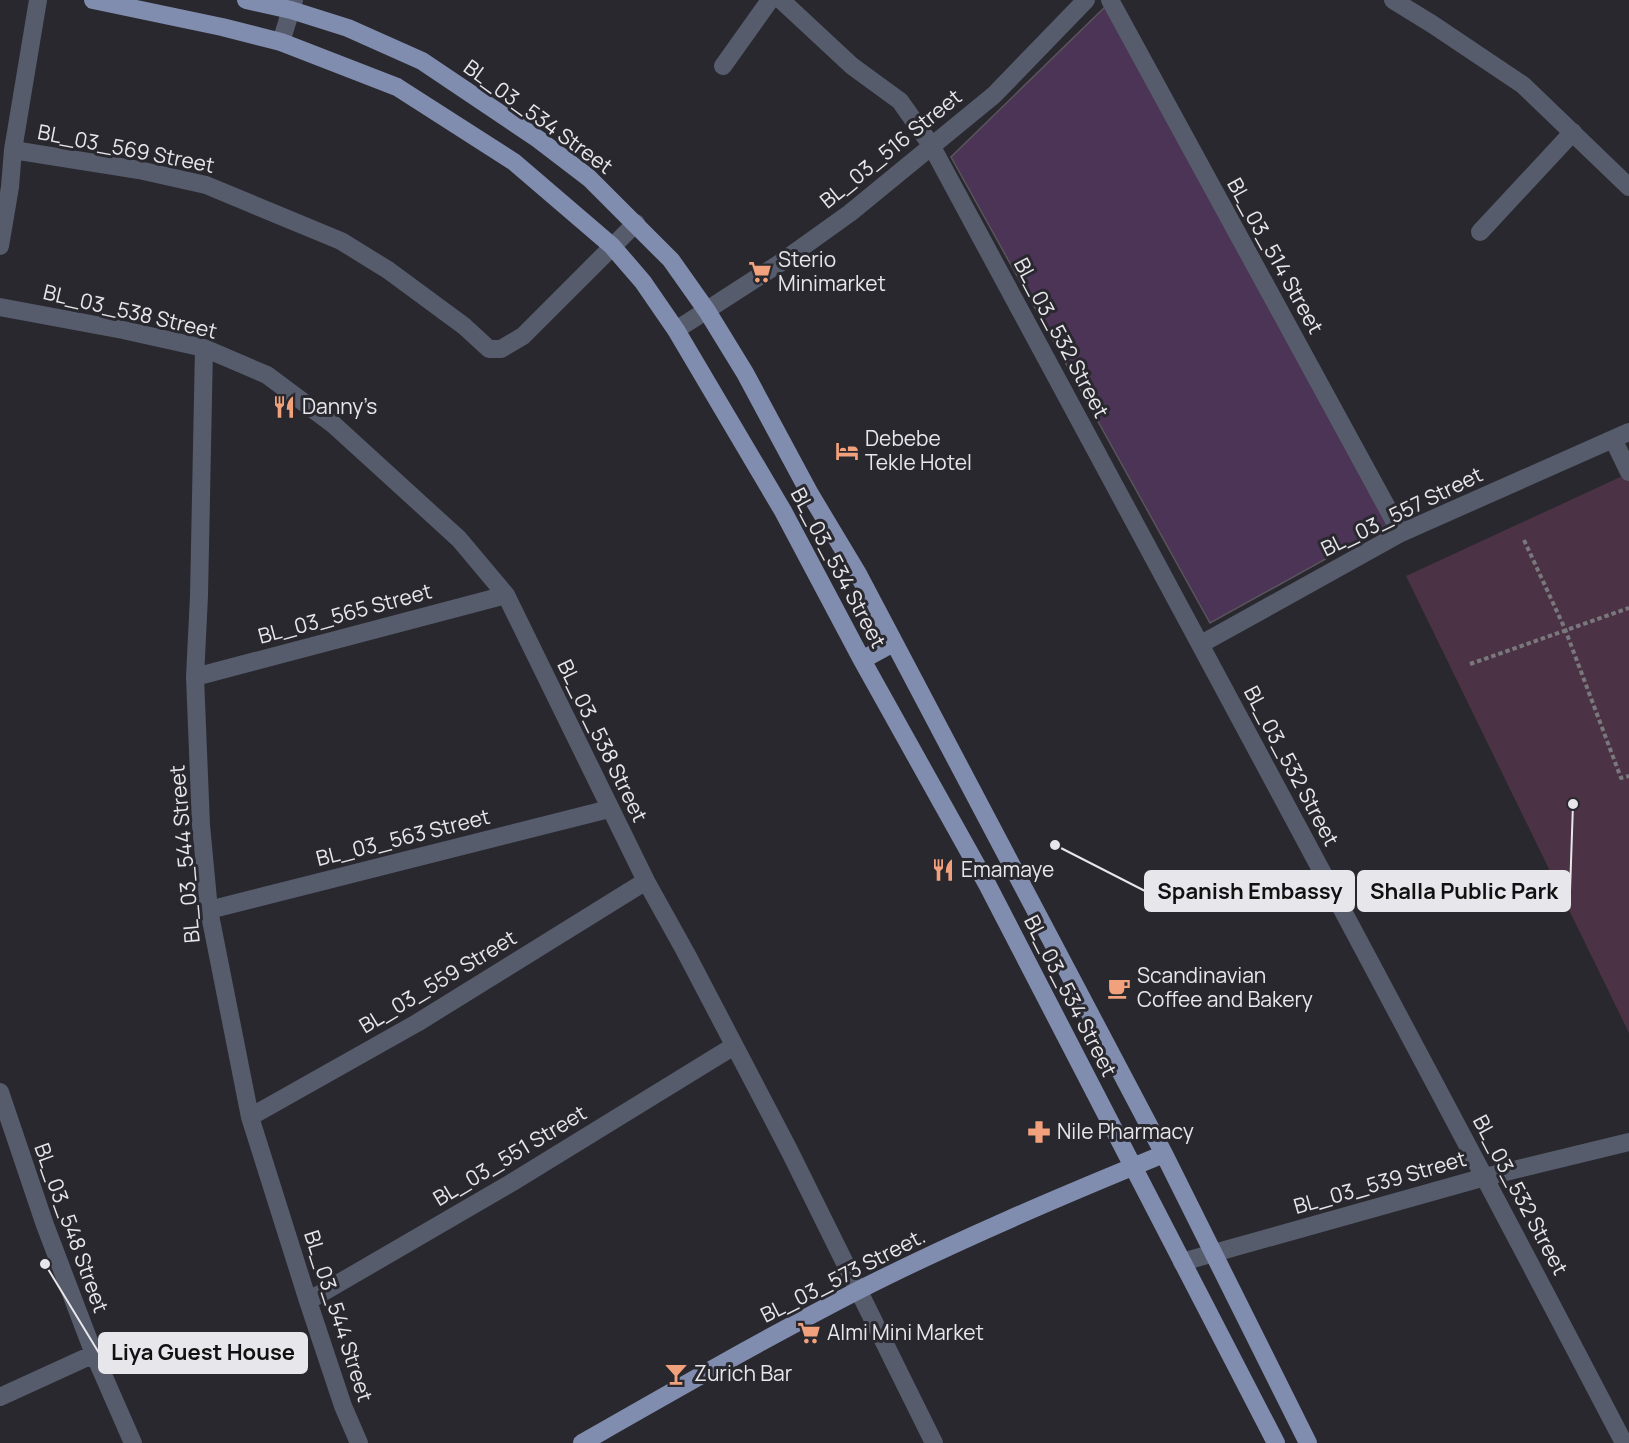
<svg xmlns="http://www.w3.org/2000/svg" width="1629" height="1443" font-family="Manrope,sans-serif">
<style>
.green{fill:#4b3244}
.building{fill:#4b3455;stroke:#59555b;stroke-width:1.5}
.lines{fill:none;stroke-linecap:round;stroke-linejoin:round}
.path{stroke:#79787d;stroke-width:4;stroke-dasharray:4.5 3;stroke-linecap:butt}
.street{stroke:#565c6c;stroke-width:18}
.primary{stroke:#818daf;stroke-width:18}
.labels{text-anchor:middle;stroke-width:6;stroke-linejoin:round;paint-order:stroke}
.street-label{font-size:21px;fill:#e7e7eb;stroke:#29282e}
.poi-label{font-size:21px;fill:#e7e7eb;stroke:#29282e;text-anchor:start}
.leader{fill:none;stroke:#e7e7eb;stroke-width:2}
.callout-dot{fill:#e7e7eb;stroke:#29282e;stroke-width:2}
.callout{fill:#e7e7eb;stroke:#e7e7eb;stroke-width:2}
.callout-label{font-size:22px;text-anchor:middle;font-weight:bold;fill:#111}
</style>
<rect width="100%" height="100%" fill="#29282e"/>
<path class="green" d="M1629,473V1033L1406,576Z"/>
<path class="building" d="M1107,5L1387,525L1210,623L951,157Z"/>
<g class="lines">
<path class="path" d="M1524,540L1565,629L1621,778L1629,776
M1470,664L1629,608"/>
<path class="street" d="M781,0L852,66L900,101L931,145C1164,577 1397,1008 1624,1443
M1110,0L1401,533
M1393,0L1432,24L1523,85L1629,187
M281,42L294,0
M723,66L770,0
M13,150L139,170L206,185L341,241L388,270L464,326L489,349H501L523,336L636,223
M1480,232L1573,132
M0,246L10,187L13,150L38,0
M0,307L123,330L204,348L267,375L334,425L459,539L506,595L646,881L686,953L789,1150L934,1443
M676,330L780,263L850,213L994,95L1086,0
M204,348L199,596L195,677L201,825L209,910L250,1117L308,1301L343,1406L359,1443
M1613,439L1629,472
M1201,644L1401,533L1629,432
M195,677L506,595
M209,910L609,809
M0,1092L45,1225L94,1354L133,1443
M250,1117L417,1023L646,881
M1182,1262L1485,1177L1629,1142
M308,1301L511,1183L734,1046
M0,1397L94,1354"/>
<path class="primary" d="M93,0L222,27L281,42L397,87L514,162L612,246L643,282L676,330L783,511L862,660L987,884L1276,1443
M246,0L291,10L348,28L422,61L538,139L589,178L671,260L707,311L745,373L810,494L858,574L1164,1154L1308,1443
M862,660L893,643
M582,1443C673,1391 764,1339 857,1291C957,1240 1061,1196 1164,1154"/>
</g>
<defs>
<g id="supermarket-bare" transform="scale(1.8)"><path d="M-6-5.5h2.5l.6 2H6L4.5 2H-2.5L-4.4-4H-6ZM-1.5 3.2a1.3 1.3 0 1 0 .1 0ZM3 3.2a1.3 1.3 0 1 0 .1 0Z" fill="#f1a17c" stroke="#29282e" stroke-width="2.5" paint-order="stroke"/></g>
<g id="restaurant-bare" transform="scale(1.8)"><path d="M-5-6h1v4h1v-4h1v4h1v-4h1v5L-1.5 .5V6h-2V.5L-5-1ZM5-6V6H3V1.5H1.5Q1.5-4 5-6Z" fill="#f1a17c" stroke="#29282e" stroke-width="2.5" paint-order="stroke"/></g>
<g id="hotel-bare" transform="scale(1.8)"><path d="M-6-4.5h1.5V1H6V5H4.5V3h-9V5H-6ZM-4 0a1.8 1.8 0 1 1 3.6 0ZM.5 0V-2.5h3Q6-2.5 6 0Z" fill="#f1a17c" stroke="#29282e" stroke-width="2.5" paint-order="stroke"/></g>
<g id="cafe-bare" transform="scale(1.8)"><path d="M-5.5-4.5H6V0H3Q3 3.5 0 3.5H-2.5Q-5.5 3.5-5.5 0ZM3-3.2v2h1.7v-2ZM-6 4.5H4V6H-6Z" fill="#f1a17c" stroke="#29282e" stroke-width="2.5" paint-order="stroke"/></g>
<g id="pharmacy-bare" transform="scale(1.8)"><path d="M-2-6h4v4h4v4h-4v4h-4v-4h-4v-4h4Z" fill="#f1a17c" stroke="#29282e" stroke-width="2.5" paint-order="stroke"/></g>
<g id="bar-bare" transform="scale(1.8)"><path d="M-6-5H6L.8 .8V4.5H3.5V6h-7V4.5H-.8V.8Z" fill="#f1a17c" stroke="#29282e" stroke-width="2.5" paint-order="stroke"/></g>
</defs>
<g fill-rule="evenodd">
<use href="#supermarket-bare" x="760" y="272"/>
<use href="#restaurant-bare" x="284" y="407"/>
<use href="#hotel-bare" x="847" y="451"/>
<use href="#restaurant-bare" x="943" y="870"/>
<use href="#cafe-bare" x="1119" y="988"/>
<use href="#pharmacy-bare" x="1039" y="1132"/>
<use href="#supermarket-bare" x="809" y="1333"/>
<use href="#bar-bare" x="676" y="1374"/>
</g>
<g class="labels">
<g class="street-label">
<text transform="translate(538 117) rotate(36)" y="7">BL_03_534 Street</text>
<text transform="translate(126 149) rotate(11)" y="7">BL_03_569 Street</text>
<text transform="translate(891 149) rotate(-39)" y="7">BL_03_516 Street</text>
<text transform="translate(1275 256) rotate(61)" y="7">BL_03_514 Street</text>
<text transform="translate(130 312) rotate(13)" y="7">BL_03_538 Street</text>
<text transform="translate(1061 338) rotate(62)" y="7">BL_03_532 Street</text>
<text transform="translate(1402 512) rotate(-26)" y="7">BL_03_557 Street</text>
<text transform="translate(838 568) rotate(62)" y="7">BL_03_534 Street</text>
<text transform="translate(345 614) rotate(-15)" y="7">BL_03_565 Street</text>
<text transform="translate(602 741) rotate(64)" y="7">BL_03_538 Street</text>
<text transform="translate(1291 766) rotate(62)" y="7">BL_03_532 Street</text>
<text transform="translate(403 838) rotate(-14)" y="7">BL_03_563 Street</text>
<text transform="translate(185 854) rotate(-95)" y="7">BL_03_544 Street</text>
<text transform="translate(438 982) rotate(-31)" y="7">BL_03_559 Street</text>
<text transform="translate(1070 996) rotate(63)" y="7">BL_03_534 Street</text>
<text transform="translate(510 1156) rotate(-31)" y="7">BL_03_551 Street</text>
<text transform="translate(1380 1183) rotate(-16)" y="7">BL_03_539 Street</text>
<text transform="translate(1520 1195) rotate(62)" y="7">BL_03_532 Street</text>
<text transform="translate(71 1228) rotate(70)" y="7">BL_03_548 Street</text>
<text transform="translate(843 1276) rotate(-27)" y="7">BL_03_573 Street.</text>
<text transform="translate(338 1316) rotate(72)" y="7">BL_03_544 Street</text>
</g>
<g class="poi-label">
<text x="778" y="267">Sterio<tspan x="778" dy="24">Minimarket</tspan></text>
<text x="302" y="414">Danny’s</text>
<text x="865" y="446">Debebe<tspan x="865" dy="24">Tekle Hotel</tspan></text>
<text x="961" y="877">Emamaye</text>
<text x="1137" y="983">Scandinavian<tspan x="1137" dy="24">Coffee and Bakery</tspan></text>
<text x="1057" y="1139">Nile Pharmacy</text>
<text x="827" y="1340">Almi Mini Market</text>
<text x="694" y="1381">Zurich Bar</text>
</g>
</g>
<path class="leader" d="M1573 804L1570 891M1055 845L1145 891M45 1264L99 1353"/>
<g class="callout-dot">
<circle cx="1573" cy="804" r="6"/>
<circle cx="1055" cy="845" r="6"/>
<circle cx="45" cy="1264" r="6"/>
</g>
<g class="callout">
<rect x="1358" y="871" width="212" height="40" rx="6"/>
<rect x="1145" y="871" width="209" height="40" rx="6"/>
<rect x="99" y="1333" width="208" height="40" rx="6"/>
</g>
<g class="callout-label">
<text x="1464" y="899">Shalla Public Park</text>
<text x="1250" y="899">Spanish Embassy</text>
<text x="203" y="1360">Liya Guest House</text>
</g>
</svg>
